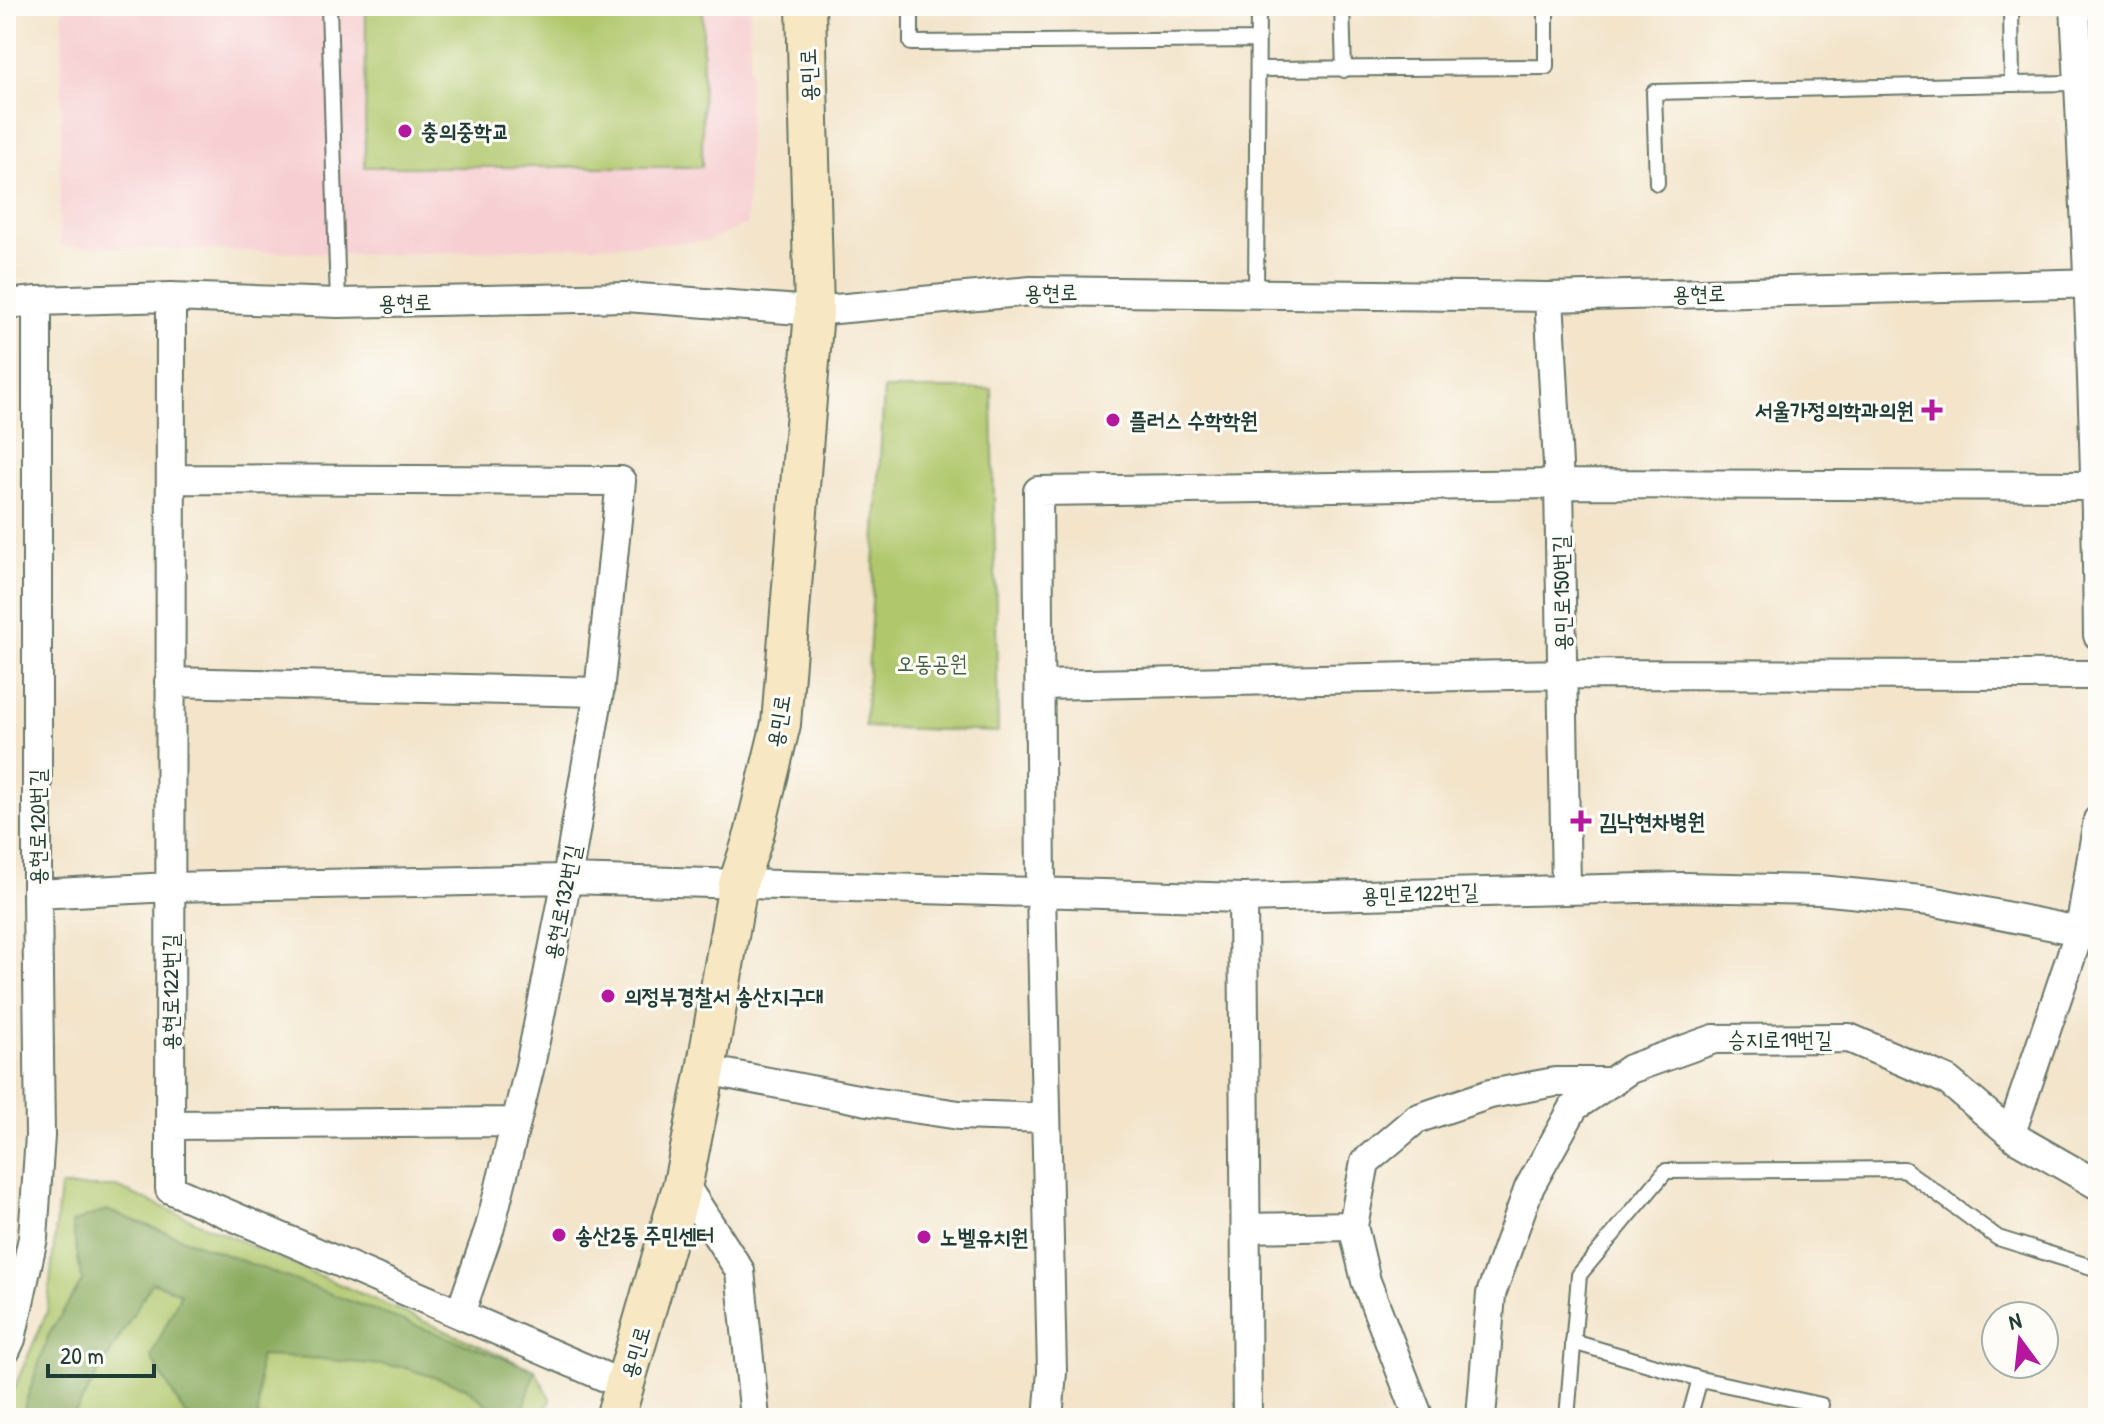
<svg xmlns="http://www.w3.org/2000/svg" width="2104" height="1424" font-family="'Patrick Hand','Poor Story',sans-serif">
<style>
.built{fill:#f7cfd2}
.green{fill:#b0c76c;stroke:#688250;stroke-width:2}
.forest{fill:#8cac60;stroke:#56744a;stroke-width:2}
.lines{fill:none;stroke-linecap:round;stroke-linejoin:round}
.service-casing{stroke:#697768;stroke-width:18}
.minor-casing{stroke:#697768;stroke-width:32}
.secondary-casing{stroke:#697768;stroke-width:42}
.service{stroke:#fff;stroke-width:14}
.minor{stroke:#fff;stroke-width:28}
.secondary{stroke:#f7e8c3;stroke-width:38}
.poi-dot{fill:#b5179e;stroke:#fdfcf7;stroke-width:3}
.labels{text-anchor:middle;stroke-width:6;stroke-linejoin:round;paint-order:stroke}
.street-label{font-size:22px;fill:#1f3d34;stroke:#fdfcf7}
.poi-label{font-size:22px;font-weight:bold;fill:#1f3d34;stroke:#fdfcf7;text-anchor:start}
.park-label{font-size:22px;fill:#436042;stroke:#fdfcf7}
</style>
<rect width="100%" height="100%" fill="#fdfcf7"/>
<filter id="ink" filterUnits="userSpaceOnUse"><feTurbulence type="fractalNoise" baseFrequency=".0125" numOctaves="2"/><feDisplacementMap in="SourceGraphic" scale="16" xChannelSelector="R" yChannelSelector="G"/><feConvolveMatrix kernelMatrix="1 2 1 2 8 2 1 2 1" color-interpolation-filters="sRGB"/></filter>
<filter id="wash" filterUnits="userSpaceOnUse"><feTurbulence type="fractalNoise" baseFrequency=".006" numOctaves="4" result="noise"/><feDisplacementMap in="SourceGraphic" scale="32" xChannelSelector="R" yChannelSelector="G"/><feGaussianBlur stdDeviation="1.8" result="paint"/><feColorMatrix in="noise" values="0 0 0 0 0 0 0 0 0 0 0 0 0 0 0 0 0 1.4 0 .05"/><feComposite in="paint" operator="in"/></filter>
<g filter="url(#wash)">
<rect width="100%" height="100%" fill="#f3e4ca"/>
<path class="built" d="M63,6H750L747,224L709,241L381,255L59,246Z"/>
<path class="green" d="M366,6H703L702,167H365Z
M884,389H992L998,732L865,727Z
M60,1187H117L535,1370L551,1400L540,1418H6V1407L47,1312Z"/>
<path class="forest" d="M2087,6H2098V119L2093,123Z
M106,1210L535,1370L521,1418H502L466,1387L402,1367L309,1358L259,1356L258,1418H187L151,1357L181,1293L152,1282L72,1418H49L24,1408L48,1336L82,1281L72,1223Z"/>
</g>
<g filter="url(#ink)">
<g class="lines">
<g class="service-casing">
<path id="service" d="M329,6L338,303
M911,6V43L1258,40
M1342,6L1344,70
M2011,6L2012,84L2079,83
M1258,69L1546,67V6
M1657,183L1654,92L2012,84
M1256,294L1258,6
M1573,1342L1700,1379L1821,1405L1818,1418
M1567,1418L1579,1275L1666,1171L1904,1169L1998,1238L2098,1269
M1689,1418L1700,1379"/>
</g>
<g class="minor-casing">
<path id="minor" d="M2075,6C2086,216 2096,425 2098,635
M171,297L170,1189L626,1386
M1549,297L1559,484L1566,888
M6,304L37,301L171,297L338,303L626,297L814,311L1031,291L1549,297L2098,283
M172,479L621,481L599,692L567,879L530,1066L490,1227L460,1314
M169,682L599,692
M1040,685L1562,674L2098,675
M37,894L170,887L567,879L1243,898L1683,887L1820,890L1931,901L2098,935
M1243,898L1247,1418
M706,1070L873,1102L959,1115L1046,1118
M170,1125L516,1122
M2011,1133L2080,930L2098,820
M683,1183L740,1271L755,1418
M1246,1228L1353,1226
M6,1350L11,1339L33,1238L40,1136L37,894V301
M1048,1418L1052,1372L1041,891L1038,491L1559,484L2097,486
M1419,1418L1366,1281L1353,1226L1365,1162L1416,1119L1490,1094L1555,1082H1612
M1481,1418L1491,1294L1529,1188L1574,1107L1630,1069L1714,1039L1849,1038L1947,1080L2016,1138L2098,1185"/>
</g>
<g class="secondary-casing">
<path id="secondary" d="M615,1418L683,1183L706,1070L738,884L754,835L781,724L814,311L806,6"/>
</g>
<use href="#service" class="service"/>
<use href="#minor" class="minor"/>
<use href="#secondary" class="secondary"/>
</g>
</g>
<g class="poi-dot">
<circle cx="405" cy="131" r="8"/>
<path d="M1928 398h8v8h8v8h-8v8h-8v-8h-8v-8h8z"/>
<circle cx="1113" cy="420" r="8"/>
<path d="M1577 809h8v8h8v8h-8v8h-8v-8h-8v-8h8z"/>
<circle cx="608" cy="996" r="8"/>
<circle cx="559" cy="1235" r="8"/>
<circle cx="924" cy="1237" r="8"/>
</g>
<g class="labels">
<g class="street-label">
<text transform="translate(808 75) rotate(-92)" y="8">용민로</text>
<text transform="translate(1051 292) rotate(-1)" y="8">용현로</text>
<text transform="translate(1699 293) rotate(-1)" y="8">용현로</text>
<text transform="translate(405 302) rotate(-1)" y="8">용현로</text>
<text transform="translate(1561 593) rotate(-91)" y="8">용민로150번길</text>
<text transform="translate(778 721) rotate(-81)" y="8">용민로</text>
<text transform="translate(37 827) rotate(-90)" y="8">용현로120번길</text>
<text transform="translate(1420 893) rotate(-2)" y="8">용민로122번길</text>
<text transform="translate(562 902) rotate(-79)" y="8">용현로132번길</text>
<text transform="translate(170 992) rotate(-90)" y="8">용현로122번길</text>
<text x="1780" y="1047">승지로19번길</text>
<text transform="translate(635 1352) rotate(-74)" y="8">용민로</text>
</g>
<g class="poi-label">
<text x="421" y="139">충의중학교</text>
<text x="1914" y="418" text-anchor="end">서울가정의학과의원</text>
<text x="1129" y="428">플러스 수학학원</text>
<text x="1599" y="829">김낙현차병원</text>
<text x="624" y="1004">의정부경찰서 송산지구대</text>
<text x="575" y="1243">송산2동 주민센터</text>
<text x="940" y="1245">노벨유치원</text>
</g>
<g class="park-label">
<text x="932" y="671">오동공원</text>
</g>
</g>
<rect width="2104" height="1424" fill="none" stroke="#fdfcf7" stroke-width="32"/>
<g transform="translate(2020 1340) rotate(345)"><circle r="38" fill="#fdfcf7" stroke="#a4b0a9" stroke-width="2"/>
<path d="M0-6L14 30L0 20L-14 30Z" fill="#b5179e"/>
<text y="-12" font-size="22" font-weight="bold" text-anchor="middle" fill="#1f3d34">N</text>
</g>
<path d="M48 1364v12h106v-12" fill="none" stroke="#1f3d34" stroke-width="4"/>
<text x="60" y="1364" font-size="24" fill="#1f3d34" stroke="#fdfcf7" stroke-width="6" paint-order="stroke">20 m</text>
</svg>
